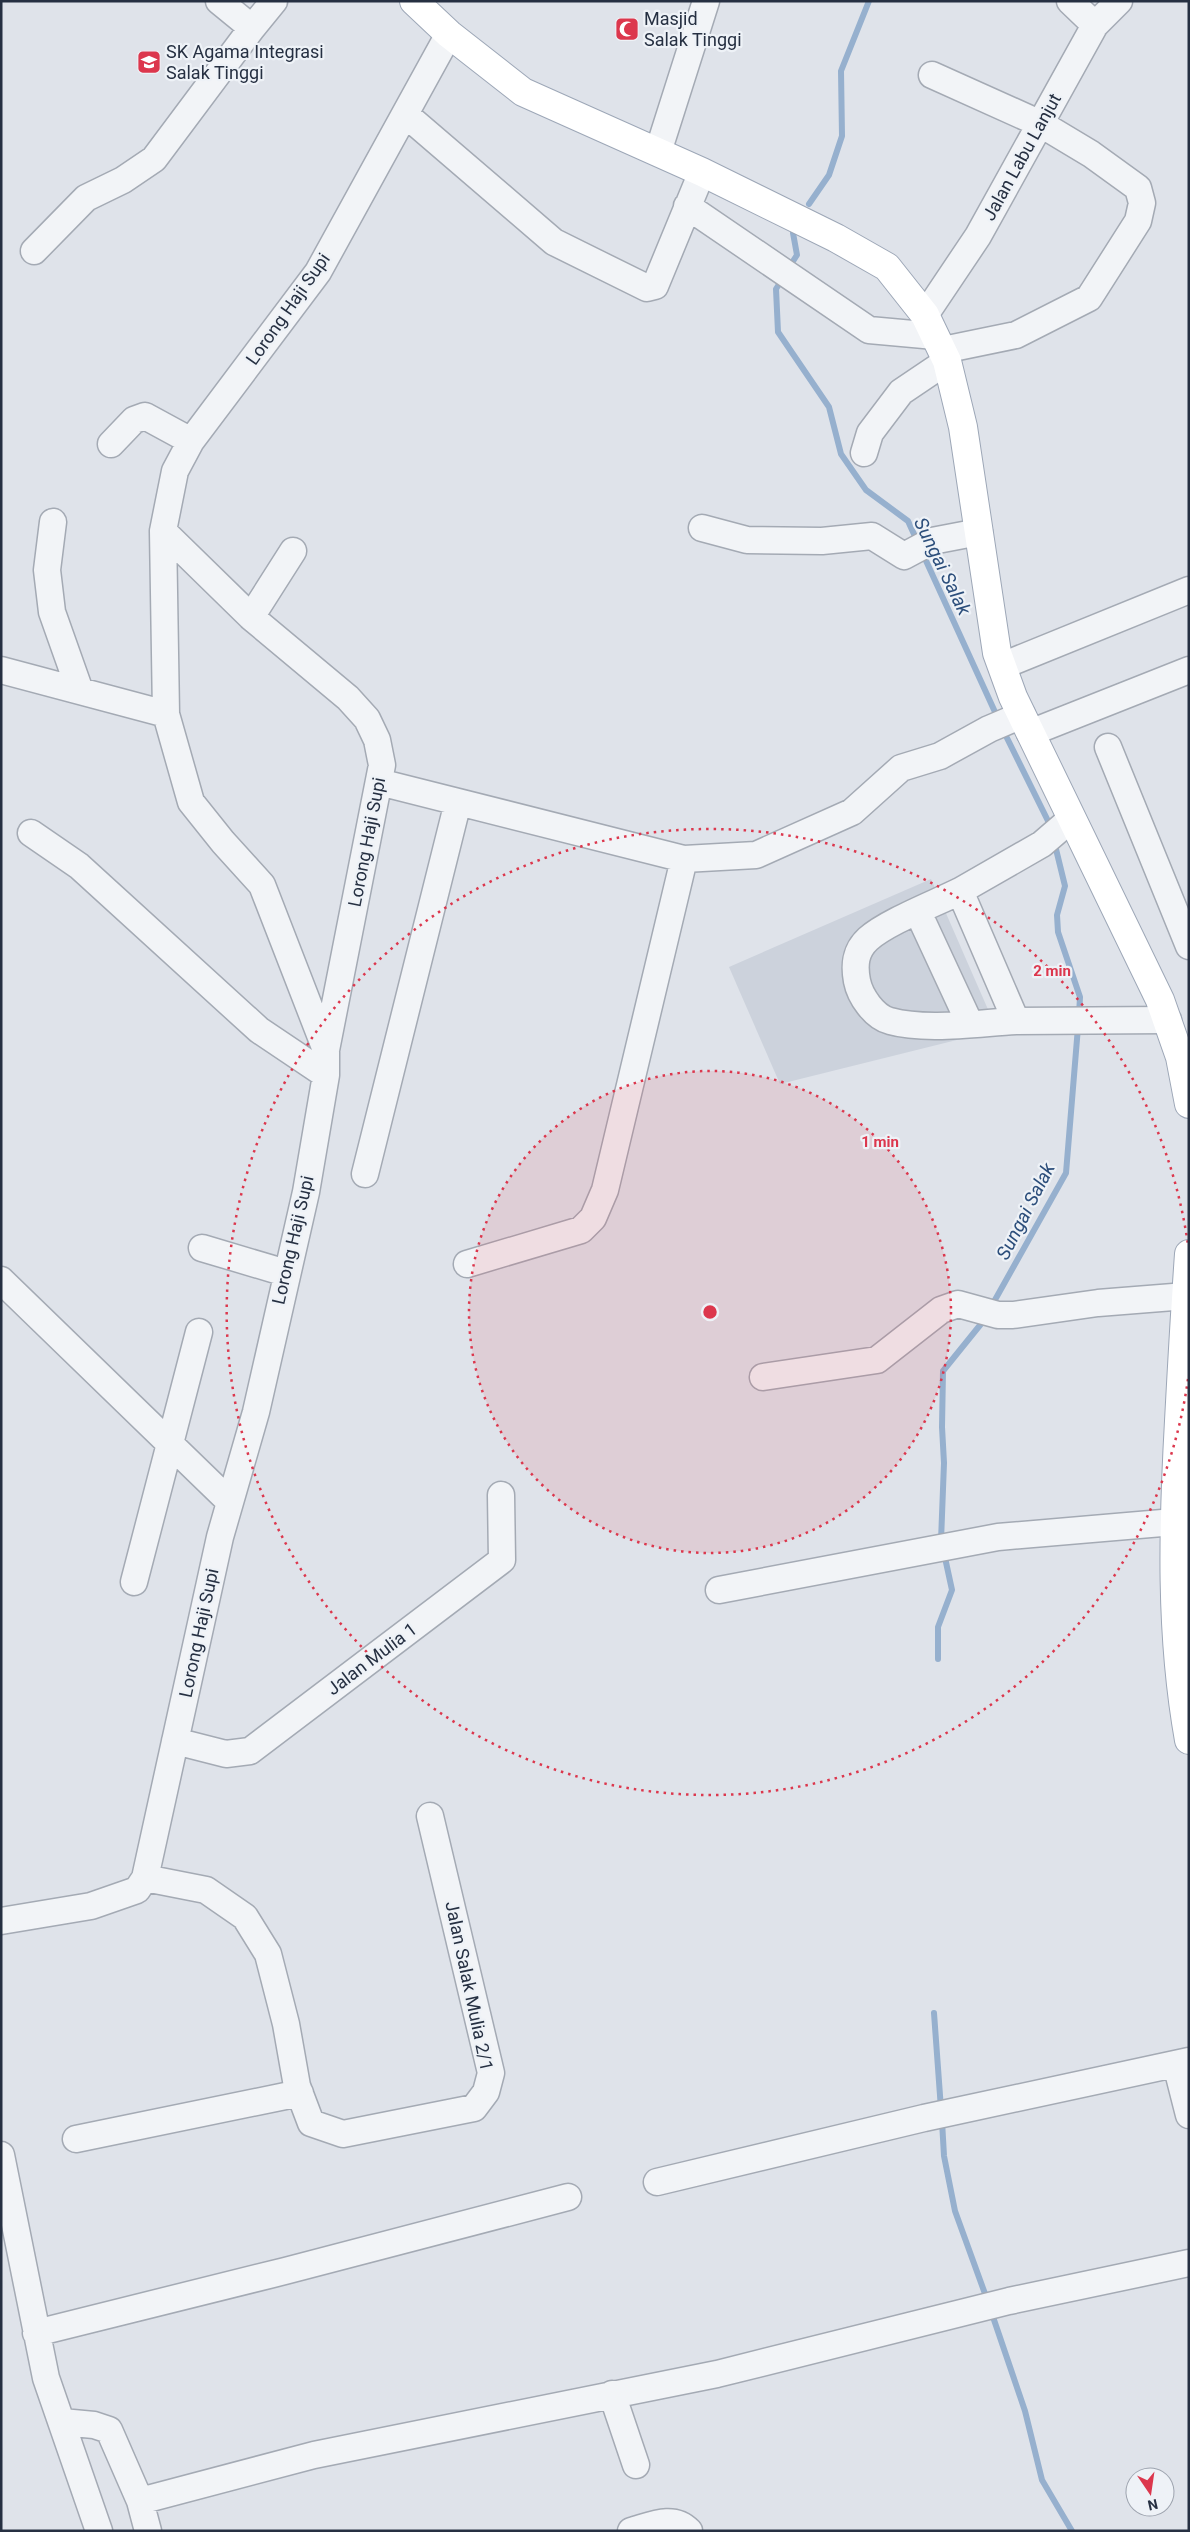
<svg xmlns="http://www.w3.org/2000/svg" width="1190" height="2532" font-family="Roboto,sans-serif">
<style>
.built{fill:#ccd2dc}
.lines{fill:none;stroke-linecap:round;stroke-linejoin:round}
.stream{stroke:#96b0ce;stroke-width:6}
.minor-casing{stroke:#a4aab4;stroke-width:29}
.major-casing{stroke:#9da7b7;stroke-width:30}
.minor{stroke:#f2f4f7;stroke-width:26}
.major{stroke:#fff;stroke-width:28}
.ring{fill:none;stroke:#dc374d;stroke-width:2.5;stroke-dasharray:2.5 5}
.labels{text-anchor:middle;stroke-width:4.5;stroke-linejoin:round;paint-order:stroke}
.poi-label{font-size:18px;fill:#263042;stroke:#eef2f7;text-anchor:start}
.street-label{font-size:18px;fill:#263042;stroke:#eef2f7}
.water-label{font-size:19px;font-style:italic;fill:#2c4e7b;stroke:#eef2f7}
.centre{fill:#dc374d;stroke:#eef2f7;stroke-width:2.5}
.ring-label{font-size:15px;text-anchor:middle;font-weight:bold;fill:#dc374d;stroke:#eef2f7;stroke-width:4.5;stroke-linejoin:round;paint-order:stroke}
</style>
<rect width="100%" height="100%" fill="#dfe3ea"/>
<path class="built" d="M931,879L997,1030L780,1084L729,967Z"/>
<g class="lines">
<path class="stream" d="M809,204L829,175L842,136L841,71L869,1
M788,269L797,255L793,233
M783,278L776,289L778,332L829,407L841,454L866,490L908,521L918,543
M922,552L995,712
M1007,738L1052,829
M1054,841L1065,886L1057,915L1058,932L1080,997L1079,1015
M991,1307L1066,1173L1078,1027
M941,1541L944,1463L942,1427L943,1371L985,1319
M938,1659V1627L952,1590L944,1553
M934,2013L941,2109
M942,2121L944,2156L955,2211L988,2302
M991,2311L1025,2411L1042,2480L1072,2531"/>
<g class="minor-casing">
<path id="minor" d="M219,1L252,28
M1070,1L1095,25
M932,75L1041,124L1091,154L1138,188L1142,203L1138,221L1089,298L1016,335L943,350
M405,114L554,242L647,288L655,286L702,172
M658,152L706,1
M687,206L869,330L935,336
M34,251L86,198L123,180L154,159L252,28L274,1
M925,315L978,236L1095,25L1119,1
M111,444L134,420L145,416L191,441
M864,453L870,433L901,392L947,361
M53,522L47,570L52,612L80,691
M702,528L747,540L822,541L872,536L904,556L932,541L979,532
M251,617L293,551
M1002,666L1189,590
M1,670L166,714
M1030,733L1189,670
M1108,747L1189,946
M379,782L684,859L756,855L852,812L901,768L940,756L989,729L1022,715
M1071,819L1042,844L960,891L1016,1021L1168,1020
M31,833L79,866L259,1030L326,1075
M960,891C934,904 887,922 868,939C855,951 854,965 857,981C860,996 874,1017 890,1021C926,1031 978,1023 1016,1021
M918,912L970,1024
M326,1050L262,885L223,842L191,802L166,714L163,531L175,471L191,441L318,272L449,34
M365,1174L458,802
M202,1248L286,1273
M467,1264L581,1230L593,1218L605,1190L684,859
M1,1280L230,1502
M763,1377L877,1360L941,1310L958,1304L998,1315H1013L1098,1303L1186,1296
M134,1582L199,1332
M719,1590L998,1537L1174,1522
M175,1741L226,1754L250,1751L502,1560L501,1495
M145,1878L206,1890L245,1917L268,1954L286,2024L297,2086L311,2123L343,2134L474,2108L486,2092L491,2073L430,1816
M1,1921L91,1906L137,1890L145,1878L220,1537L256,1412L306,1192L326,1075V1050L382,765L377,740L367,719L348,698L251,617L163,531
M1176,2064L1189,2115
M76,2139L300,2093
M1,2155L46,2378L99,2531
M657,2182L924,2118L1189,2061
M36,2333L285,2271L568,2197
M612,2394L636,2465
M62,2422L94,2425L109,2430L140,2501L314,2455L717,2374L1009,2301L1189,2263
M140,2501L148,2531
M631,2531C650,2526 673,2514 689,2531"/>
</g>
<g class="major-casing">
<path id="major" d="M414,1L449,34L523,92L702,172L836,238L887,267L925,315L947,361L963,427L997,653L1013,697L1160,1000L1180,1057L1189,1104
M1189,1254C1185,1310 1182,1365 1179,1421C1173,1528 1170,1634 1189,1740"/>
</g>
<use href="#minor" class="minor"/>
<use href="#major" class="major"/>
</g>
<circle cx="710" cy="1312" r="241" fill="#dc374d" fill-opacity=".12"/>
<g class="ring">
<circle cx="710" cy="1312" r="241"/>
<path d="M1188 1379A483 483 0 1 1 1188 1245"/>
</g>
<defs>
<g id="mosque-square" transform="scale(1.25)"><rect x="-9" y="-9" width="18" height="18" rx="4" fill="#dc374d" stroke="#eef2f7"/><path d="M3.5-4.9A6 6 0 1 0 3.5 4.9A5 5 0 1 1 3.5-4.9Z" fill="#fff"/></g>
<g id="school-square" transform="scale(1.25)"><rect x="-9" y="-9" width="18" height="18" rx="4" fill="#dc374d" stroke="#eef2f7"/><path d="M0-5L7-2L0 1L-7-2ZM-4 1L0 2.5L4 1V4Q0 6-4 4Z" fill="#fff"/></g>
</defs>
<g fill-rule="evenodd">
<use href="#mosque-square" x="627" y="29"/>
<use href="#school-square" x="149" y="62"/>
</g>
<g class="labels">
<g class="poi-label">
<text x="644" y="25">Masjid<tspan x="644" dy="21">Salak Tinggi</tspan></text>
<text x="166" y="58">SK Agama Integrasi<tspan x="166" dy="21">Salak Tinggi</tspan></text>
</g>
<g class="street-label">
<text transform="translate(1022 157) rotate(-61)" y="6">Jalan Labu Lanjut</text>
<text transform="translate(288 309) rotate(-55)" y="6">Lorong Haji Supi</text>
<text transform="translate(367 842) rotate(-79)" y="6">Lorong Haji Supi</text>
<text transform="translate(293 1240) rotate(-77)" y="6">Lorong Haji Supi</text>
<text transform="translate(199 1633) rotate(-78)" y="6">Lorong Haji Supi</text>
<text transform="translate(372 1659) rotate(-37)" y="6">Jalan Mulia 1</text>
<text transform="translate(469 1986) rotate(78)" y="6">Jalan Salak Mulia 2/1</text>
</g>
<g class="water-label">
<text transform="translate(943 566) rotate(64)" y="7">Sungai Salak</text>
<text transform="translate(1025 1211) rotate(-63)" y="7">Sungai Salak</text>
</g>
</g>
<circle cx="710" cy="1312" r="8" class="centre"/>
<g class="ring-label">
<text x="1052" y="976">2 min</text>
<text x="880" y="1147">1 min</text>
</g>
<rect width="1190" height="2532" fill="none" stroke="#263042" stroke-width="5"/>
<g transform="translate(1150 2492) rotate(167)"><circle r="24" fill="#eef2f7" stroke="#9ea4af"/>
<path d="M0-4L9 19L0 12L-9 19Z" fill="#dc374d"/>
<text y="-8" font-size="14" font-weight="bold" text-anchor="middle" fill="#263042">N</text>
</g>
</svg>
